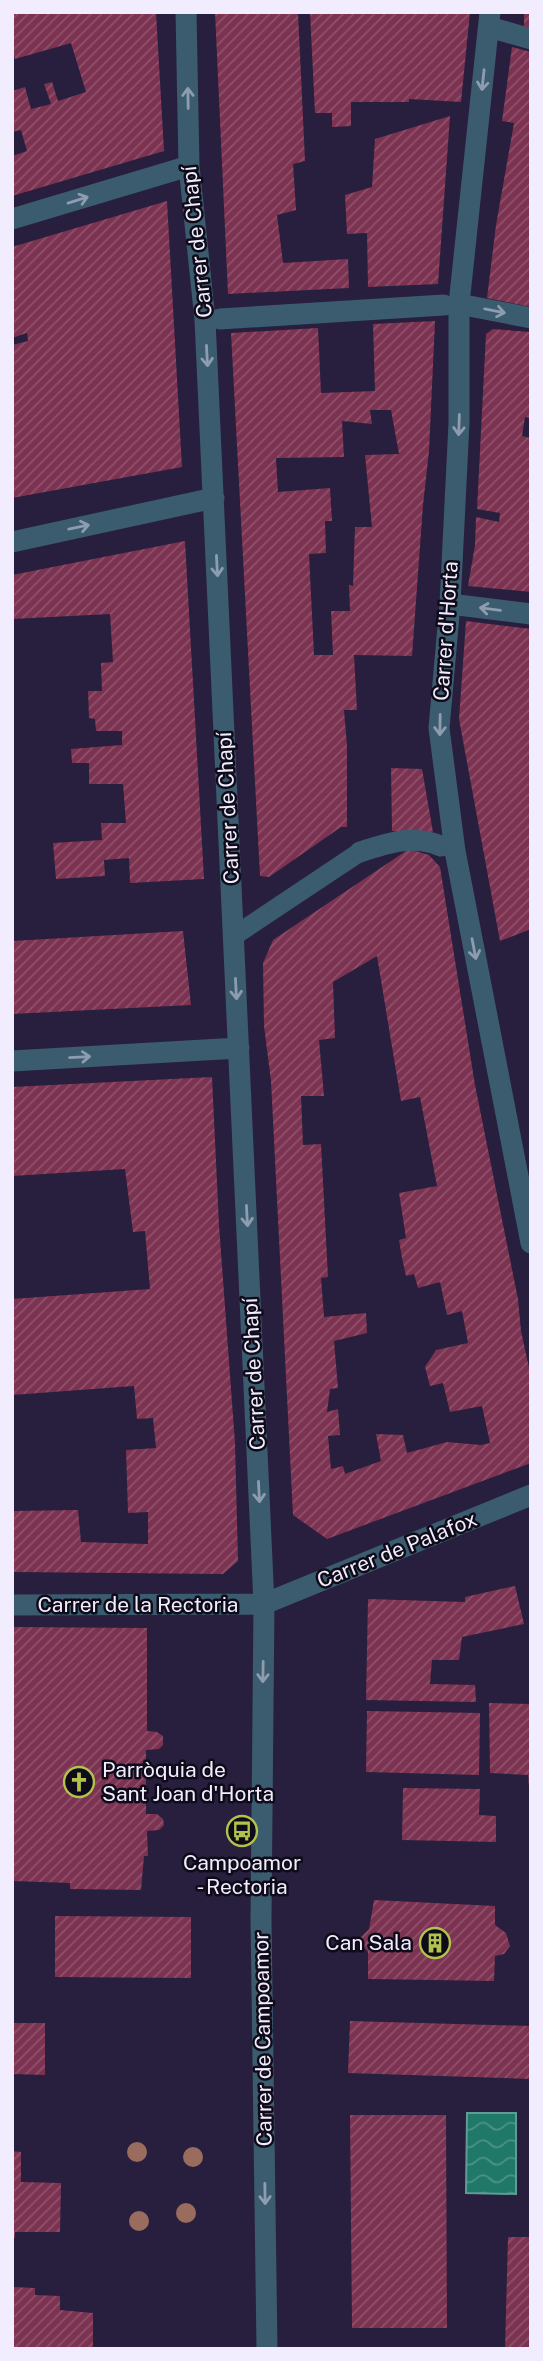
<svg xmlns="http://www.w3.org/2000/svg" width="543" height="2361" font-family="'Public Sans',sans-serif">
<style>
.water{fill:url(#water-waves);stroke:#5f9c95;stroke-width:2}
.building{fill:url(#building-hatch);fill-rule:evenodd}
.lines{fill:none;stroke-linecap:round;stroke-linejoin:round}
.lane{stroke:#3b5b6e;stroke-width:19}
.street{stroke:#3b5b6e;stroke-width:21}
.tree{fill:#996c5d}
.oneway{stroke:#8d9daf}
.labels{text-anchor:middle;stroke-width:5;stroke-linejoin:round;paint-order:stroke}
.street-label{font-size:21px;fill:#f1edff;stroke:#0f0b19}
.poi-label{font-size:21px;fill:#f1edff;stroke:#0f0b19;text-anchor:start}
</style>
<defs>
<pattern id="water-waves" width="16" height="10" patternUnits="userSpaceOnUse" patternTransform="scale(1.75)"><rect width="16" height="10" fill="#207968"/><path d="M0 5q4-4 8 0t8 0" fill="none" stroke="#4c9386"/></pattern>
<pattern id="building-hatch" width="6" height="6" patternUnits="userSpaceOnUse" patternTransform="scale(1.75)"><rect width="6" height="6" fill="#7c3351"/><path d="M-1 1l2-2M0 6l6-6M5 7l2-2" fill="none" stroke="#8f516b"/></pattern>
</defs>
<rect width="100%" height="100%" fill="#281e3e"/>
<path class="water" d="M467,2113H516V2194L466,2193Z"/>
<path class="building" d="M12,12H156L164,151L12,196V156L27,151L21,130L12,132V91L25,87L31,109L51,104L44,84L52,82L58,101L86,92L71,43L15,59L12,50Z
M215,12H298L305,161L293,164L296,210L277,215L283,263L348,259L349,288L228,294Z
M310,12H470L461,102L409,99V102H351V126L332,127V113H315Z
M524,12H531V32L524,30Z
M512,47L531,52V307L487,298L496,225L514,123L502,121Z
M450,116L438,284L368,287L367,233L347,234L345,195L372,187L375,139Z
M167,201L182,467L12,498V345L28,341L27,333L12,338V247Z
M435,321L429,451L423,505L412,656L354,655L357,710H344L347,746V827H341L269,877L260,876L231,333L318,328L321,393L375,391L373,324ZM370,410H391L399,454L365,455L372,527H355L353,586L349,585L350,611H331L333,655H314L309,554L326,553L325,521H332L330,488L278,492L276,458L344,457L342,421L372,424Z
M493,329L531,332V418L525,417L522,436L531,438V592L468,586L475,545L476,517L499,522L500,513L477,509L486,334Z
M185,541L204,879L130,883L129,858L104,860L105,876L56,879L53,843L102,840L101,823H126L123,784H89V763H72L71,749L122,745V731H96L95,719L89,718L88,691H102L101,663L113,662L110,614L12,619V575Z
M466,621L531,629V929L500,941L459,719Z
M391,768L422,769L433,832L392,831Z
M409,849L429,855L440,867L475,1085L518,1299L521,1331L531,1377V1463L327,1539L293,1515L271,1081L264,1026L263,963L273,940ZM377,956L401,1101L420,1097L437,1186L399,1193L406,1238L399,1240L402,1258L406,1276L414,1274L418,1288L440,1282L447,1315L462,1311L468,1343L436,1350L425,1367L430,1386L443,1383L450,1412L482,1406L490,1443L481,1445L447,1442L407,1453L403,1435L376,1434L381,1461L345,1474L343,1466L331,1469L328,1436L340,1435L338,1409L327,1412L330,1389L338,1388L334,1341L367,1333L366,1313L324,1317L321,1278L328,1277L321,1144L303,1145L301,1096H324L319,1040L335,1038L333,982Z
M183,931L191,1005L12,1014V941Z
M212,1077L219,1225L235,1443L238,1561L223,1574L12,1572V1511L78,1510L81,1542L148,1544V1512L128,1513L126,1450L156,1448L153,1418L137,1419L134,1386L12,1395V1299L150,1289L145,1231L133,1232L125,1169L12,1176V1087Z
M515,1586L524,1624L462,1637L459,1660H432L430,1684L475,1685L476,1702L366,1700L368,1599L465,1602V1597Z
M12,1627L147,1628V1731L157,1732L163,1736V1745L159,1749L146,1750V1814H157L163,1819L164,1825L159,1830L147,1831L148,1856H144L141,1890L70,1889V1883L12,1881Z
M489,1703L531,1704V1787H529L528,1775L490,1773Z
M367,1711L480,1713L479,1775L366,1772Z
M403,1788L480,1789L479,1815L496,1816V1842L402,1840Z
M374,1900L495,1906V1925L506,1933L510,1946L504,1954L495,1956L494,1981L368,1979V1952L358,1940L369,1929Z
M55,1916L191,1917V1978L55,1977Z
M350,2021L531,2026V2079L348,2073Z
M12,2023H45V2075L12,2074Z
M350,2115H446L447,2328H352Z
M12,2151L21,2152V2182L61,2183L60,2232H15V2238H12Z
M508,2237H531V2349H505Z
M12,2287L35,2288V2295L60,2296V2310L93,2313V2349H12Z"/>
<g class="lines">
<path class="lane" d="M234,936L360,852"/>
<path class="street" d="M186,12L189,166L205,320L264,1604L261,1919L267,2349
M490,12L459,304V423L450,604L439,728L455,851L531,1243
M489,27L531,39
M12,219L189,166
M459,304L531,318
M220,319L444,305
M12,542L214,498
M450,604L531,614
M360,852C387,843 413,834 441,846
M12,1061L239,1048
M12,1605L264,1604L531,1495"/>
</g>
<g class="tree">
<circle cx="137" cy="2152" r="10"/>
<circle cx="193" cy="2157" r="10"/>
<circle cx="186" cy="2213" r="10"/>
<circle cx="139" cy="2221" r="10"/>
</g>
<defs><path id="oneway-shaft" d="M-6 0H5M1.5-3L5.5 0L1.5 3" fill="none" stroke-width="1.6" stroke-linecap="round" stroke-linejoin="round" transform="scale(1.75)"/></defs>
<g class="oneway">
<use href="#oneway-shaft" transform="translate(483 80) rotate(96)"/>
<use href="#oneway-shaft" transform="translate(188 98) rotate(-91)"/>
<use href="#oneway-shaft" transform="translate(78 200) rotate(-17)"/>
<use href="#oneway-shaft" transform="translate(495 311) rotate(11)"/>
<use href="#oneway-shaft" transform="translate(207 356) rotate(87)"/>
<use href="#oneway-shaft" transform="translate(459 425) rotate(92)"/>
<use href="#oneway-shaft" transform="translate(79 527) rotate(-12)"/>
<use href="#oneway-shaft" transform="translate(217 566) rotate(87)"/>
<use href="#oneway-shaft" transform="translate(490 609) rotate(-173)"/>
<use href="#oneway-shaft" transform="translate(440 725) rotate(91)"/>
<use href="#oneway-shaft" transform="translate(474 949) rotate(79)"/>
<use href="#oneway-shaft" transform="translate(236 989) rotate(87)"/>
<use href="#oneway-shaft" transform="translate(80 1057) rotate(-3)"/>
<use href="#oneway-shaft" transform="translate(247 1216) rotate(87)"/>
<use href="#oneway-shaft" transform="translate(259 1492) rotate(87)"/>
<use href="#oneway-shaft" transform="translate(263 1672) rotate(91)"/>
<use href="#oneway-shaft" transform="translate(265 2194) rotate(89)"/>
</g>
<defs>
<g id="church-ring" transform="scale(1.575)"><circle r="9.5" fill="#0f0b19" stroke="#b2c34c" stroke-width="1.5"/><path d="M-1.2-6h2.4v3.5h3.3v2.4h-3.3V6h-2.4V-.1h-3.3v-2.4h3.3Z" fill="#b2c34c"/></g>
<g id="bus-ring" transform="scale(1.575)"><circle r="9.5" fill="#0f0b19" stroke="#b2c34c" stroke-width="1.5"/><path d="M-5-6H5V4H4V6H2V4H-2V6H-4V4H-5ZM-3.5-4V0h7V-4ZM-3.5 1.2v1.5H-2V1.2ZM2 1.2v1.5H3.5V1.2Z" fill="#b2c34c"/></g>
<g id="building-ring" transform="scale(1.575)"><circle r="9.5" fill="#0f0b19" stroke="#b2c34c" stroke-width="1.5"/><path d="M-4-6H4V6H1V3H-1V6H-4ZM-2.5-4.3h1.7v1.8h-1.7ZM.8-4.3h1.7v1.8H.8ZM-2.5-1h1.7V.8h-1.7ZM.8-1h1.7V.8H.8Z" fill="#b2c34c"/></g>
</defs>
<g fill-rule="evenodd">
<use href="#church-ring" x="79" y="1782"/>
<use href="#bus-ring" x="242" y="1831"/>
<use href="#building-ring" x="435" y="1943"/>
</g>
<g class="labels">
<g class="street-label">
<text transform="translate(197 242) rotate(-96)" y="7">Carrer de Chapí</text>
<text transform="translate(446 631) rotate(-86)" y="7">Carrer d'Horta</text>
<text transform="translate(228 808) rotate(-93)" y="7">Carrer de Chapí</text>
<text transform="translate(254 1374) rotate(-93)" y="7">Carrer de Chapí</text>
<text transform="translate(397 1550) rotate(-22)" y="7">Carrer de Palafox</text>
<text x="138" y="1612">Carrer de la Rectoria</text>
<text transform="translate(263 2039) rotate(-91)" y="7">Carrer de Campoamor</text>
</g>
<g class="poi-label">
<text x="102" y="1777">Parròquia de<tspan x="102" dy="24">Sant Joan d'Horta</tspan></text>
<text x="242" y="1870" text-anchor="middle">Campoamor<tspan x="242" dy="24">- Rectoria</tspan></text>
<text x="412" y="1950" text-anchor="end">Can Sala</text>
</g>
</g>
<rect width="543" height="2361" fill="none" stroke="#f1edff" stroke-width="28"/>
</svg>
